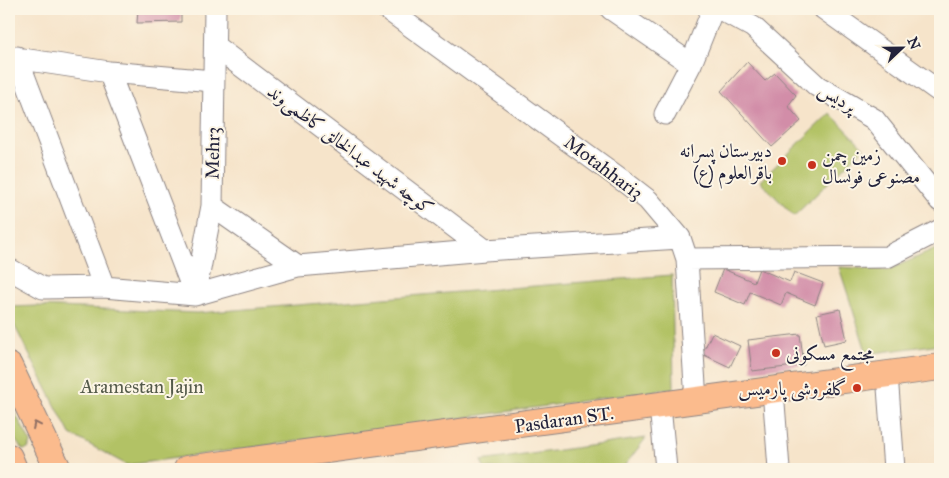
<svg xmlns="http://www.w3.org/2000/svg" width="949" height="478" font-family="'IM FELL Great Primer',Amiri,serif">
<style>
.green{fill:#b2c265;stroke:#6a7250}
.building{fill:#d28da8}
.lines{fill:none;stroke-linecap:round;stroke-linejoin:round}
.minor-casing{stroke:#8c8382;stroke-width:23}
.major-casing{stroke:#8c8382;stroke-width:28}
.minor{stroke:#fff;stroke-width:21}
.major{stroke:#fbbb8d;stroke-width:26}
.oneway{stroke:#8e6e64}
.poi-dot{fill:#c8321e;stroke:#fcf5e5;stroke-width:2}
.labels{text-anchor:middle;stroke-width:4;stroke-linejoin:round;paint-order:stroke}
.street-label{font-size:19px;fill:#22223b;stroke:#fcf5e5}
.poi-label{font-size:19px;fill:#22223b;stroke:#fcf5e5;text-anchor:end}
.park-label{font-size:19px;fill:#545a4a;stroke:#fcf5e5}
</style>
<rect width="100%" height="100%" fill="#fcf5e5"/>
<filter id="ink" filterUnits="userSpaceOnUse"><feTurbulence type="fractalNoise" baseFrequency=".02" numOctaves="2"/><feDisplacementMap in="SourceGraphic" scale="10" xChannelSelector="R" yChannelSelector="G"/><feConvolveMatrix kernelMatrix="1 2 1 2 8 2 1 2 1" color-interpolation-filters="sRGB"/></filter>
<filter id="wash" filterUnits="userSpaceOnUse"><feTurbulence type="fractalNoise" baseFrequency=".0096" numOctaves="4" result="noise"/><feDisplacementMap in="SourceGraphic" scale="20" xChannelSelector="R" yChannelSelector="G"/><feGaussianBlur stdDeviation="1.12" result="paint"/><feColorMatrix in="noise" values="0 0 0 0 0 0 0 0 0 0 0 0 0 0 0 0 0 1.4 0 .05"/><feComposite in="paint" operator="in"/></filter>
<g filter="url(#wash)">
<rect width="100%" height="100%" fill="#f6e4ca"/>
<path class="green" d="M830,113L864,148L794,216L760,181Z
M936,249L940,265V344L867,354L839,267L888,270Z
M672,275L674,388L127,465L70,434L9,315V307L36,306L197,313Z
M9,402L31,443L28,449L23,450C8,433 9,423 9,402Z
M646,438L622,469H485L481,461Z"/>
<g id="blocks">
<path class="building" d="M138,9H181V22L137,23Z
M747,62L765,81L775,73L796,95L788,106L801,121L772,147L721,91Z
M723,269L754,282L759,269L790,282L794,272L823,283L815,305L786,293L781,305L750,292L745,305L714,292Z
M840,309L847,340L824,345L817,314Z
M712,333L740,346L730,367L702,354Z
M800,334L804,365L752,371L748,340Z"/>
</g>
</g>
<g filter="url(#ink)">
<use href="#blocks" fill-opacity="0" stroke="#8c8382" stroke-width="1"/>
<g class="lines">
<g class="minor-casing">
<path id="minor" d="M387,9L626,183L648,200L680,238L687,259L696,401
M611,9L691,64
M720,9L753,27L817,86L874,119L940,201
M824,9L940,92
M216,47L485,250
M9,57L109,72L213,81
M17,57L104,287
M109,72L195,295
M665,114L691,64L713,9
M212,206L298,266
M687,259L887,257L940,230
M9,269L43,288L104,287L195,295L298,266L485,250L680,238
M195,295L212,206L215,9
M887,374L894,469
M773,390L779,469
M660,406L666,469"/>
</g>
<g class="major-casing">
<path id="major" d="M9,366L58,469
M9,457L14,469
M187,469L940,367"/>
</g>
<use href="#minor" class="minor"/>
<use href="#major" class="major"/>
</g>
<defs><path id="oneway-chevron" d="M-2-3.5L2.5 0L-2 3.5" fill="none" stroke-width="1.6" stroke-linecap="round" stroke-linejoin="round" transform="scale(1.25)"/></defs>
<use class="oneway" href="#oneway-chevron" transform="translate(36 425) rotate(-115)"/>
</g>
<g class="poi-dot">
<circle cx="782" cy="161" r="5"/>
<circle cx="812" cy="165" r="5"/>
<circle cx="776" cy="353" r="5"/>
<circle cx="857" cy="388" r="5"/>
</g>
<g class="labels">
<g class="street-label">
<text transform="translate(838 97) rotate(32)" y="7">پردیس</text>
<text transform="translate(351 149) rotate(37)" y="7">کوچه شهید عبدالخالق کاظمی‌وند</text>
<text transform="translate(212 153) rotate(-89)" y="7">Mehr3</text>
<text transform="translate(604 167) rotate(37)" y="7">Motahhari3</text>
<text transform="translate(564 419) rotate(-8)" y="7">Pasdaran ST.</text>
</g>
<g class="poi-label">
<text x="772" y="157">دبیرستان پسرانه<tspan x="772" dy="22">باقرالعلوم (ع)</tspan></text>
<text x="822" y="161" text-anchor="start">زمین چمن<tspan x="822" dy="22">مصنوعی فوتسال</tspan></text>
<text x="786" y="360" text-anchor="start">مجتمع مسکونی</text>
<text x="847" y="395">گلفروشی پارمیس</text>
</g>
<g class="park-label">
<text x="142" y="393">Aramestan Jajin</text>
</g>
</g>
<rect width="949" height="478" fill="none" stroke="#fcf5e5" stroke-width="30"/>
<g transform="translate(902 48) rotate(68)" stroke="#fcf5e5" stroke-width="4" paint-order="stroke">
<path d="M0-4L9 19L0 12L-9 19Z" fill="#22223b"/>
<text y="-8" font-size="14" font-weight="bold" text-anchor="middle" fill="#22223b">N</text>
</g>
</svg>
